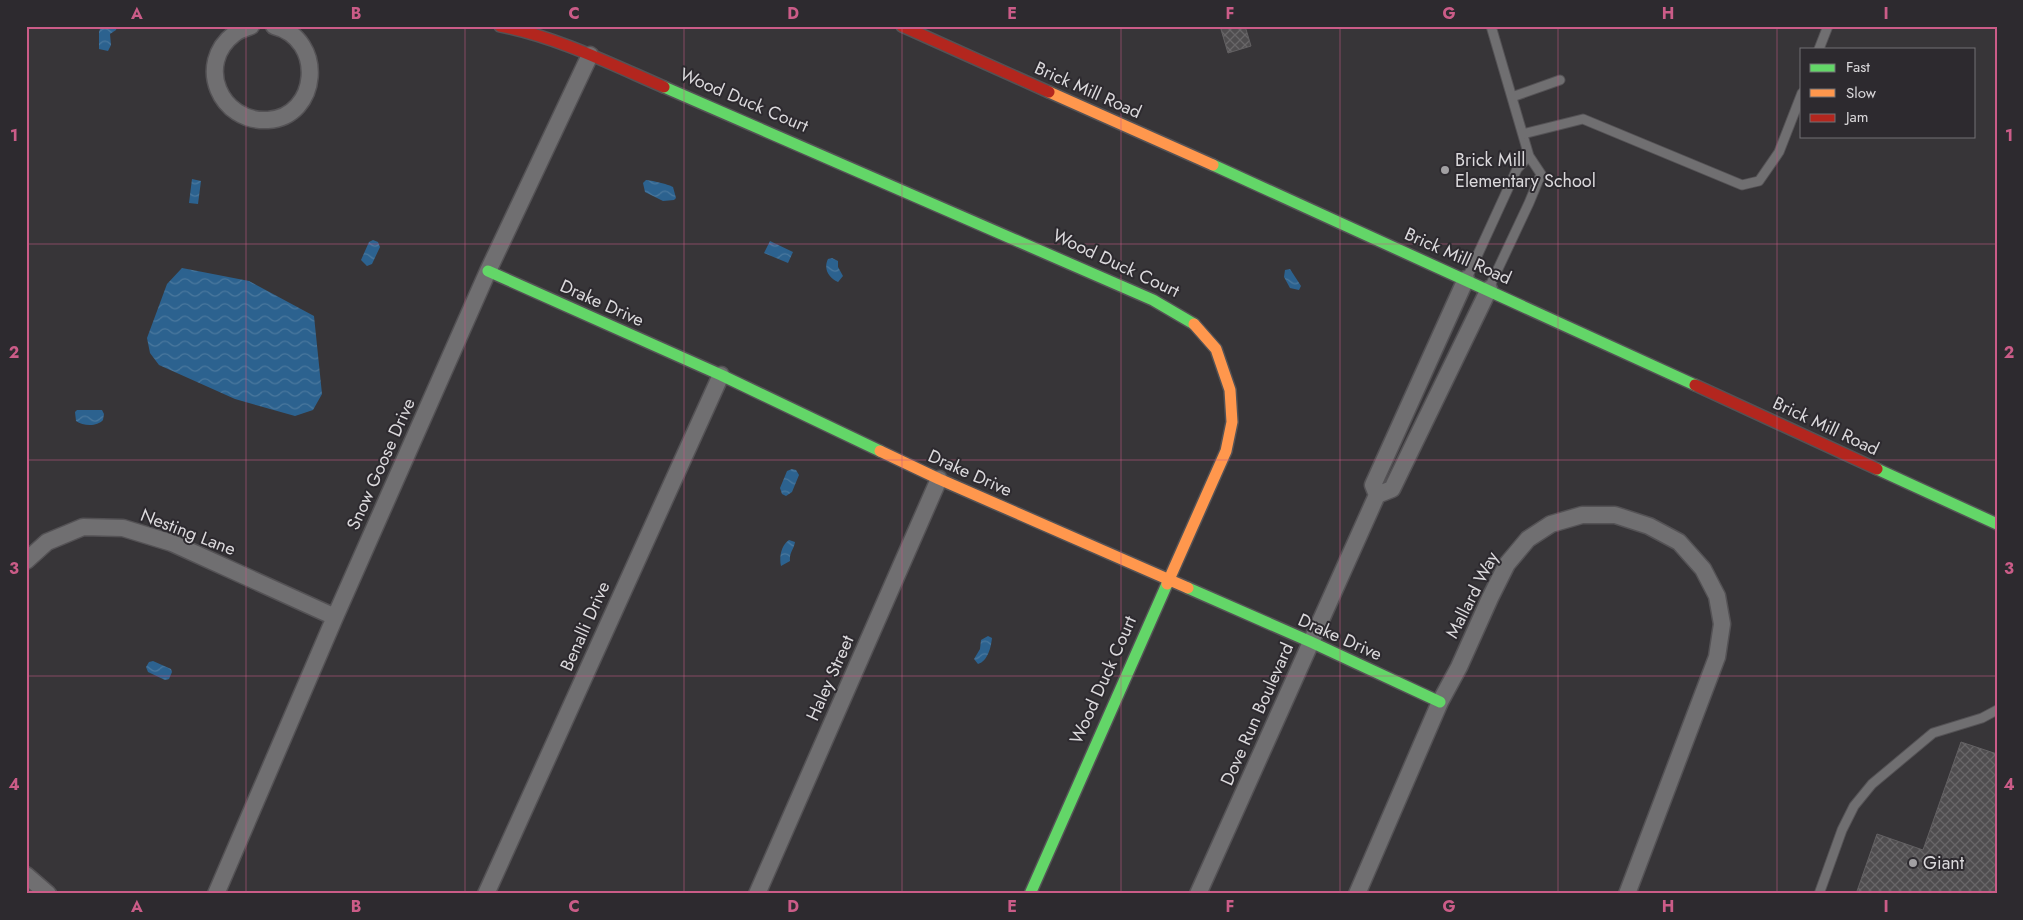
<svg xmlns="http://www.w3.org/2000/svg" width="2023" height="920" font-family="Jost,sans-serif">
<style>
.water{fill:url(#water-waves)}
.building{fill:url(#building-cross-hatch);stroke:#636163}
.lines{fill:none;stroke-linecap:round;stroke-linejoin:round}
.lane-casing{stroke:#545255;stroke-width:11}
.street-casing{stroke:#545255;stroke-width:19}
.fast-casing{stroke:#545255;stroke-width:14}
.slow-casing{stroke:#545255;stroke-width:14}
.jam-casing{stroke:#545255;stroke-width:14}
.lane{stroke:#706f71;stroke-width:9}
.street{stroke:#706f71;stroke-width:16}
.fast{stroke:#63d668;stroke-width:11}
.slow{stroke:#ff974d;stroke-width:11}
.jam{stroke:#b3261e;stroke-width:11}
.grid{fill:none;stroke:#cb5c88;stroke-width:1;stroke-opacity:0.55}
.poi-dot{fill:#a2a0a3;stroke:#2d2a2f;stroke-width:2}
.labels{text-anchor:middle;stroke-width:4;stroke-linejoin:round;paint-order:stroke}
.street-label{font-size:18px;fill:#dbd9dc;stroke:#2d2a2f}
.poi-label{font-size:18px;fill:#dbd9dc;stroke:#2d2a2f;text-anchor:start}
.neatline{fill:none;stroke:#cb5c88;stroke-width:2}
.grid-label{font-size:16px;text-anchor:middle;font-weight:bold;fill:#cb5c88}
</style>
<defs>
<pattern id="water-waves" width="16" height="10" patternUnits="userSpaceOnUse" patternTransform="scale(1.25)"><rect width="16" height="10" fill="#2c628f"/><path d="M0 5q4-4 8 0t8 0" fill="none" stroke="#4a789e"/></pattern>
<pattern id="building-cross-hatch" width="8" height="8" patternUnits="userSpaceOnUse" patternTransform="scale(1.25)"><rect width="8" height="8" fill="#4f4d4f"/><path d="M0 0l8 8M0 8l8-8" fill="none" stroke="#686668"/></pattern>
</defs>
<rect width="100%" height="100%" fill="#373538"/>
<path class="water" d="M101,26H117L116,30L110,34L111,45L108,51L99,49V32Z
M192,179L201,181L198,204L189,203Z
M646,180C650,180 668,184 673,187L676,198L674,200L663,201L645,192L643,183Z
M373,240L378,242L380,247L372,264L367,266L361,260L369,242Z
M770,241L793,252L788,263L764,253Z
M832,258L838,261V267L843,276L838,282C829,278 823,269 828,259Z
M182,268L249,281L314,316L322,394L313,410L295,416L235,399L159,365L150,353L147,338L167,284Z
M1290,269L1301,286L1299,290L1290,288L1284,277L1285,270Z
M77,410H102L104,414L103,420C97,427 83,426 76,421L75,412Z
M792,469L796,470L799,475L792,492L786,496L782,494L780,488L787,471Z
M789,540L795,542C794,549 789,553 790,561L781,566C779,558 781,545 789,540Z
M988,636L992,638C991,647 988,661 978,664L974,659L980,649L981,640Z
M153,661L171,669L172,672L169,679L165,680L148,672L146,667L149,662Z"/>
<path class="building" d="M1220,26H1245L1251,46L1228,53Z
M1961,742L1997,754V894H1856L1877,834L1923,850Z"/>
<g class="lines">
<g class="lane-casing">
<path id="lane" d="M1819,49L1828,26
M1512,97L1560,80
M1523,134L1583,119L1742,185L1759,181L1779,152L1802,93
M1467,278L1517,169L1529,156
M1489,288L1529,203L1541,174L1529,156L1491,26
M1819,894L1842,830L1854,806L1872,784L1933,733L1982,718L1997,710"/>
</g>
<g class="street-casing">
<path id="street" d="M251,26C246,28 238,30 234,34C195,64 220,123 268,120C319,117 326,39 274,26
M1377,495L1392,489L1489,289
M26,561L47,542L83,527L123,528L172,543L335,617
M26,875L48,894
M216,894L335,617L488,271L590,55
M486,894L721,375
M757,894L939,479
M1198,894L1377,495L1373,485L1466,279
M1357,894L1440,702L1459,667L1490,598L1507,564L1528,539L1551,524L1582,515H1615L1649,526L1679,542L1703,569L1717,596L1722,624L1717,657L1627,894"/>
</g>
<g class="fast-casing">
<path id="fast" d="M664,87L1153,300L1194,324
M1213,165L1695,385
M488,271L721,375L880,451
M1877,469L1997,524
M1188,588L1311,642L1440,702
M1030,894L1167,584"/>
</g>
<g class="slow-casing">
<path id="slow" d="M1049,92L1213,165
M880,451L939,479L1188,588
M1167,584L1226,451L1232,422L1230,390L1216,349L1194,324"/>
</g>
<g class="jam-casing">
<path id="jam" d="M500,26C557,37 611,64 664,87
M902,26L1049,92
M1695,385L1877,469"/>
</g>
<use href="#lane" class="lane"/>
<use href="#street" class="street"/>
<use href="#fast" class="fast"/>
<use href="#slow" class="slow"/>
<use href="#jam" class="jam"/>
</g>
<path class="grid" d="M246,26V894M465,26V894M684,26V894M902,26V894M1121,26V894M1340,26V894M1558,26V894M1777,26V894M26,244H1997M26,460H1997M26,676H1997"/>
<g class="poi-dot">
<circle cx="1445" cy="170" r="5"/>
<circle cx="1913" cy="863" r="5"/>
</g>
<g class="labels">
<g class="street-label">
<text transform="translate(1088 90) rotate(24)" y="6">Brick Mill Road</text>
<text transform="translate(744 100) rotate(23)" y="6">Wood Duck Court</text>
<text transform="translate(1458 256) rotate(24)" y="6">Brick Mill Road</text>
<text transform="translate(1116 263) rotate(25)" y="6">Wood Duck Court</text>
<text transform="translate(602 303) rotate(24)" y="6">Drake Drive</text>
<text transform="translate(1826 426) rotate(25)" y="6">Brick Mill Road</text>
<text transform="translate(381 464) rotate(-66)" y="6">Snow Goose Drive</text>
<text transform="translate(970 473) rotate(24)" y="6">Drake Drive</text>
<text transform="translate(188 532) rotate(21)" y="6">Nesting Lane</text>
<text transform="translate(1472 595) rotate(-63)" y="6">Mallard Way</text>
<text transform="translate(585 626) rotate(-66)" y="6">Benalli Drive</text>
<text transform="translate(1340 637) rotate(24)" y="6">Drake Drive</text>
<text transform="translate(830 678) rotate(-66)" y="6">Haley Street</text>
<text transform="translate(1103 680) rotate(-66)" y="6">Wood Duck Court</text>
<text transform="translate(1257 714) rotate(-66)" y="6">Dove Run Boulevard</text>
</g>
<g class="poi-label">
<text x="1455" y="166">Brick Mill<tspan x="1455" dy="21">Elementary School</tspan></text>
<text x="1923" y="869">Giant</text>
</g>
</g>
<rect width="2023" height="920" fill="none" stroke="#2d2a2f" stroke-width="55"/>
<rect x="1800" y="48" width="175" height="90" fill="#2d2a2f" stroke="#737074"/>
<rect x="1810" y="64" width="25" height="8" fill="#63d668" stroke="#737074"/>
<text x="1846" y="72" font-size="15" fill="#dbd9dc">Fast</text>
<rect x="1810" y="89" width="25" height="8" fill="#ff974d" stroke="#737074"/>
<text x="1846" y="98" font-size="15" fill="#dbd9dc">Slow</text>
<rect x="1810" y="114" width="25" height="8" fill="#b3261e" stroke="#737074"/>
<text x="1846" y="122" font-size="15" fill="#dbd9dc">Jam</text>
<rect x="28" y="28" width="1968" height="864" class="neatline"/>
<g class="grid-label">
<text x="137" y="19">A</text>
<text x="356" y="19">B</text>
<text x="574" y="19">C</text>
<text x="793" y="19">D</text>
<text x="1012" y="19">E</text>
<text x="1230" y="19">F</text>
<text x="1449" y="19">G</text>
<text x="1668" y="19">H</text>
<text x="1886" y="19">I</text>
<text x="14" y="141">1</text>
<text x="2009" y="141">1</text>
<text x="14" y="358">2</text>
<text x="2009" y="358">2</text>
<text x="14" y="574">3</text>
<text x="2009" y="574">3</text>
<text x="14" y="790">4</text>
<text x="2009" y="790">4</text>
<text x="137" y="912">A</text>
<text x="356" y="912">B</text>
<text x="574" y="912">C</text>
<text x="793" y="912">D</text>
<text x="1012" y="912">E</text>
<text x="1230" y="912">F</text>
<text x="1449" y="912">G</text>
<text x="1668" y="912">H</text>
<text x="1886" y="912">I</text>
</g>
</svg>
